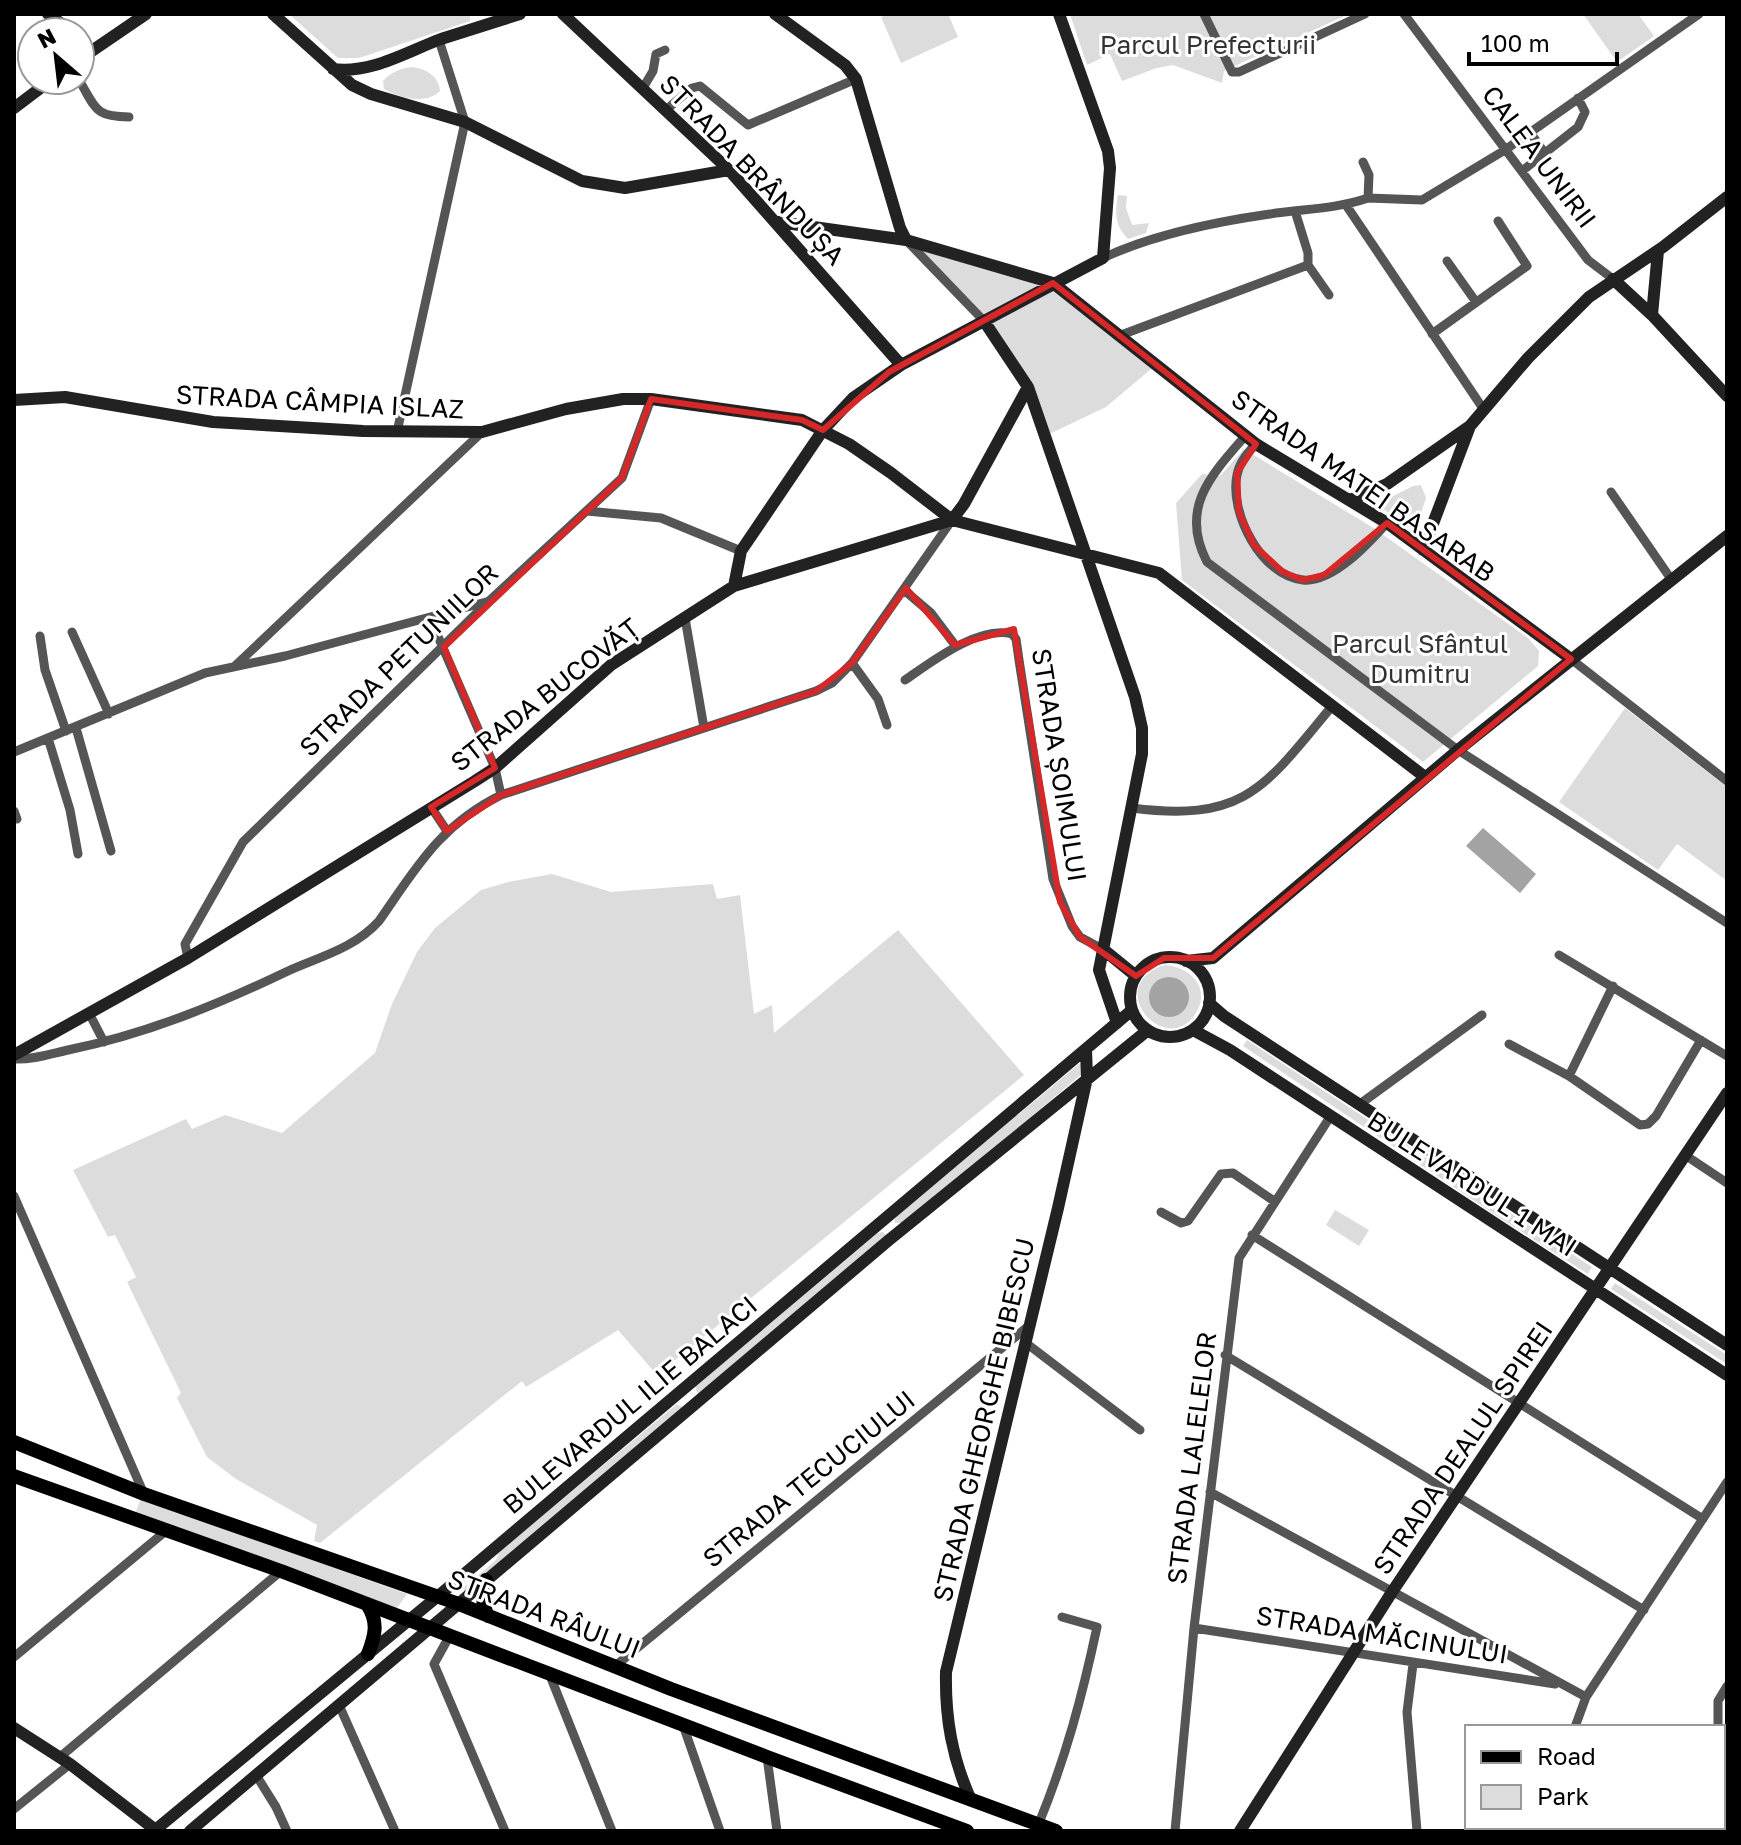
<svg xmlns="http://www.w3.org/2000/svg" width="1741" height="1845" font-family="'Golos Text',sans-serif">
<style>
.green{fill:#dcdcdc}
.water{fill:#a3a3a3}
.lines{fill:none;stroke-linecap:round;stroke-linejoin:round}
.street{stroke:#555;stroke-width:9}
.secondary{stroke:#222;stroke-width:12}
.primary{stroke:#000;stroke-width:14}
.marked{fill:none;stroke:#d62828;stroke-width:6;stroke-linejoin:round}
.labels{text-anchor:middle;stroke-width:6;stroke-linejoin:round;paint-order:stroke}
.park-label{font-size:26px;fill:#333;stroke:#fff}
.street-label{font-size:26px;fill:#000;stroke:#fff}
</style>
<rect width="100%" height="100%" fill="#fff"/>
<path class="green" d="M289,14H470V21L359,58H338Z
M891,14H948L958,37L901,63L881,17Z
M1070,14H1349L1224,71L1222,83L1173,65L1157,68L1122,81L1110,54L1087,65Z
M1583,14H1638L1654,36L1617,62Z
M413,67C426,69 439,76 440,91C426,105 400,98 384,89L383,81C391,72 401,68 413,67Z
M1118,195L1127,196L1126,208L1132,225L1149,223L1146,233L1128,239C1114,225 1115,212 1118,195Z
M913,246L1053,283L1157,364L1106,407L1045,436L995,334Z
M1244,449L1375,529L1528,638L1539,651L1538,666L1423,762L1182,580L1176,503L1202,474L1220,476Z
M1421,485L1426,498L1419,519L1412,525L1405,524L1383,509L1385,500L1413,486Z
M1625,708L1727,787V881L1677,844L1658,870L1559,802Z
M552,874L611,892L713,884L717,899L740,895L754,1014L772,1005L774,1033L898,930L1024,1075L657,1375L618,1330L526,1387L522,1381L320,1543L314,1541L317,1525L236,1479L207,1457L177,1398L181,1393L127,1282L136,1277L115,1235L108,1237L73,1170L186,1119L192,1129L225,1115L282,1133L375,1053L392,1004L417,952L435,928L481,890L508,882Z
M1164,965C1188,966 1211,986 1197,1011C1169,1062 1100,987 1164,965Z
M1247,1040L1592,1267L1588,1274L1497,1216L1243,1046Z
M1079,1064L1083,1065V1073L905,1223H895V1219L899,1214Z
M1335,1210L1369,1230L1359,1246L1326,1225Z
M883,1232L886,1235L700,1394L697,1392L695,1386L878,1233Z
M1615,1283L1727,1355V1364L1611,1289Z
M677,1404L682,1407L681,1412L467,1592L464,1591L463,1588L496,1560L500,1551Z
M141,1498L407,1594L397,1608L277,1562L135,1514Z"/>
<path class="water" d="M1483,828L1536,874L1520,893L1466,846Z
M1149 997a20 20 0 1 1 40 0a20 20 0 1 1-40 0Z"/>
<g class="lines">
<path class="street" d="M1204,14L1232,72H1239L1365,14
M1404,14L1588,260L1613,279
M79,80C96,108 94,117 129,117
M643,88L653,71L656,54L665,50
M667,109L692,88L700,86L748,125L856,79
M1530,132L1546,155
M1522,171L1578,127L1585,112L1578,98
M1368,198L1422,200L1505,150L1699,14
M1346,205L1484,410
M1295,211L1308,253V265L1329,295
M906,240L984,321
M1103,258C1154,234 1214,222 1270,214C1303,209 1336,209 1368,198L1369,175L1363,162
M1447,261L1476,302
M1432,334L1527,266L1498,221
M1121,335L1308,265
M397,432L465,122L439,40
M1246,435C1211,475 1179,508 1207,562L1458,750L1727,923
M1256,444C1248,452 1239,463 1237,475C1229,512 1261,576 1303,580C1333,583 1369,543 1387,523
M1611,492L1671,579
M587,511L661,518L741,551
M904,590L931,613L955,645
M430,618L495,768L501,795
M685,618L704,728
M72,632L109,714
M40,636L45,670L66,731
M1571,659L1727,781
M852,663L878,699L887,725
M235,666L482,432
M905,680C931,662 979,625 1012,634L1016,639L1019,660L1053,879L1072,926L1080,937L1104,950
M76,728L111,851
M48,738L70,810L78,854
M14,752L205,673L285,656L486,602
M431,807L447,831
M1132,808C1247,823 1266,785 1333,705
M14,811L17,819
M1559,955L1727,1056
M188,958L185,944L243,842L489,601L622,478L651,399
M90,1015L104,1042
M1509,1044L1569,1076L1640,1125L1648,1124L1656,1116L1701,1040
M14,1059C32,1060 50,1054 68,1050C146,1034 217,1005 288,971C319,957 355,948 379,921C416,868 440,825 501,795L816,691L832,683L852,663L952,520
M1569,1076L1613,986
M1360,1104L1482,1015
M1685,1155L1727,1183
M14,1196L144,1494
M1161,1212L1181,1223L1188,1221L1221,1174L1233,1173L1274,1201
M1252,1235L1703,1519
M1026,1343L1140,1430
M1225,1355L1644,1610
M1210,1492L1586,1697
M1194,1628L1555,1684
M450,1635L434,1664L505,1831
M14,1657L167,1530
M1413,1664L1407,1712L1417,1831
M614,1667L1031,1324
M549,1673L612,1831
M339,1705L395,1831
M683,1725L720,1831
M1575,1727L1586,1697L1727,1482
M1718,1727V1701L1727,1686
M60,1757L281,1571
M767,1757L777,1831
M256,1775L276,1807L287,1831
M14,1809L70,1764
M1039,1823C1066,1757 1082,1697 1097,1627L1062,1617
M1555,1827V1831
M1722,1827V1831
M1175,1831L1194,1628L1239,1258L1330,1117"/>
<path class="secondary" d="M48,14L73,32
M273,14L352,85L371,94L465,122L582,181L625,188L729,170
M563,14L729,170L901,365
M775,14L845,65L856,79L900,228L906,240
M80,59L146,14
M333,69C371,74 406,52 441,39C467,31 494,22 520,14
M14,108L51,80
M778,222L906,240L1053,283L1256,444L1387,523L1571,659
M1613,279L1652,315L1727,396
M1652,315L1658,251
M984,321L1028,387L1135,697L1142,728V754L1099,970L1117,1023
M14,400L65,397L213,422L363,431L482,432L566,409L623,399H651L802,420L849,444L891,473L952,520L1159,573L1425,777
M1350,500L1387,484L1470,426L1528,358L1589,297L1663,247L1727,197
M1423,550L1470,426
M734,586L741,551L823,430L853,398L901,365L1103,258L1110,168L1108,151L1059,14
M1104,950L1136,976
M1130 997a40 40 0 1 1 80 0a40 40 0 1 1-80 0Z
M1186,961L1213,958L1458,750L1727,536
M1209,1003L1224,1016L1727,1345
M1193,1030L1230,1050L1727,1375
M14,1055L188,958L475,781L495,768L611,665L734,586L952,520L964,504L1028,387
M14,1728L70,1764L157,1831
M971,1800C952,1758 945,1718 946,1672L1058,1208L1087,1078L1086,1049
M154,1831L437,1597L1132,1010
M190,1831L889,1240L1148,1030
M1240,1831L1392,1592L1727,1093"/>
<path class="primary" d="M14,1442L144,1494L459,1604L671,1689L1056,1831
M14,1476L281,1571L767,1757L967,1831
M486,1580C483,1594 481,1603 488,1616
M367,1604C379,1622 375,1636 368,1654"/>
</g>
<path class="marked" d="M1053,283L1256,444L1237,473L1239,512L1254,545L1283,572L1303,580L1324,575L1387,523L1571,659L1213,958H1164L1136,976L1080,937L1060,902L1014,629L955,645L906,588L852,663L816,691L501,795L447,831L431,807L495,768L444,647L622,478L651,399L802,420L823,430L889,372Z"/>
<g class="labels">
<g class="park-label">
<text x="1208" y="54">Parcul Prefecturii</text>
<text x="1420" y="653">Parcul Sfântul<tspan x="1420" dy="30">Dumitru</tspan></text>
</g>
<g class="street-label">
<text transform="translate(1539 157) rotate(53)" y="9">CALEA UNIRII</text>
<text transform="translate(752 170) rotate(46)" y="9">STRADA BRÂNDUȘA</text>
<text transform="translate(320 402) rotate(3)" y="9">STRADA CÂMPIA ISLAZ</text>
<text transform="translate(1363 486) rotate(35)" y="9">STRADA MATEI BASARAB</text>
<text transform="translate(399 660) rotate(-44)" y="9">STRADA PETUNIILOR</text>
<text transform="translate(545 695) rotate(-38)" y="9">STRADA BUCOVĂȚ</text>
<text transform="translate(1059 765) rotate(81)" y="9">STRADA ȘOIMULUI</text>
<text transform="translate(1472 1184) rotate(33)" y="9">BULEVARDUL 1 MAI</text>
<text transform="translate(630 1405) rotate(-40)" y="9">BULEVARDUL ILIE BALACI</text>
<text transform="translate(984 1420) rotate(-77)" y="9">STRADA GHEORGHE BIBESCU</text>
<text transform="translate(1463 1448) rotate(-56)" y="9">STRADA DEALUL SPIREI</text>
<text transform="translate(1192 1458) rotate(-83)" y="9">STRADA LALELELOR</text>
<text transform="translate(809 1479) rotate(-39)" y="9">STRADA TECUCIULUI</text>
<text transform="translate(544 1614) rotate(21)" y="9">STRADA RÂULUI</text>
<text transform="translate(1382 1635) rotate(9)" y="9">STRADA MĂCINULUI</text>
</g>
</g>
<rect width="1741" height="1845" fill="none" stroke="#000000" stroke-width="32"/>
<rect x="1465" y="1725" width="260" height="104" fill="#ffffff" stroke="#999999" stroke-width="2"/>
<rect x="1481" y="1751" width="40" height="12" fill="#000000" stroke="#999999" stroke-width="2"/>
<text x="1537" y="1765" font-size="24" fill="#000000">Road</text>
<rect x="1481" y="1785" width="40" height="24" fill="#dcdcdc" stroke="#999999" stroke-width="2"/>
<text x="1537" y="1805" font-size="24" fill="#000000">Park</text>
<g transform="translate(56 56) rotate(332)"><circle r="38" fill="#ffffff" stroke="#999999" stroke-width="2"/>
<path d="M0-6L14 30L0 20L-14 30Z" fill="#000000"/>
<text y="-12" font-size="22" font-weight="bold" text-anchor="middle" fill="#000000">N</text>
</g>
<path d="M1469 52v12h148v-12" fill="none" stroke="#000000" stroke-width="4"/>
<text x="1481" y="52" font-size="24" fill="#000000" stroke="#ffffff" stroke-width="6" paint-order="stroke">100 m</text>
</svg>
